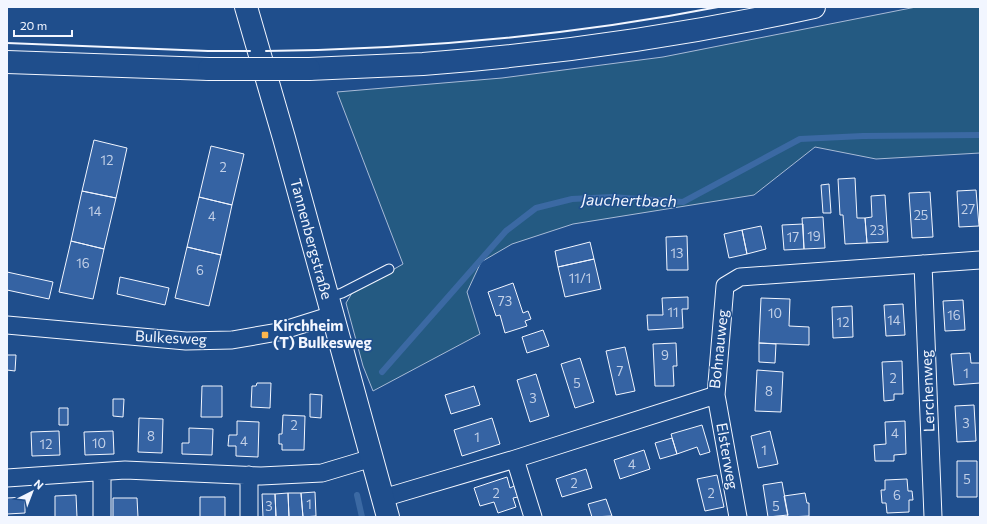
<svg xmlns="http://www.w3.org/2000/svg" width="987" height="524" font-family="Commissioner,sans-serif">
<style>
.green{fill:#245a82;stroke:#a8bbd7}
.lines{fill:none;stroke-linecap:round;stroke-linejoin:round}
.stream{stroke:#3b69a3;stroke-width:6}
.building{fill:#3563a3;stroke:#f2f6ff}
.service-casing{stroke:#f2f6ff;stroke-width:11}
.minor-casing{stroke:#f2f6ff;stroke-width:19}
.tertiary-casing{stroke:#f2f6ff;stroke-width:24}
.primary-casing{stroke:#f2f6ff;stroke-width:24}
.service{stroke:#1f4e8c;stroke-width:9}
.minor{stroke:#1f4e8c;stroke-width:17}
.tertiary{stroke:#1f4e8c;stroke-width:22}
.primary{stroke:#1f4e8c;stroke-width:22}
.primary-bridge-casing{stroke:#f2f6ff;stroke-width:24;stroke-linecap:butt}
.primary-bridge{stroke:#1f4e8c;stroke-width:22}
.wall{stroke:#f2f6ff;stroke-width:2}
.poi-dot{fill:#ffb74d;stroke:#1f4e8c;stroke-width:1.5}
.labels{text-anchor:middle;stroke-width:3;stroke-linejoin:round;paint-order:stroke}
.number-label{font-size:13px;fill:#c3d1e8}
.street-label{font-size:15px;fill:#f2f6ff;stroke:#1f4e8c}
.poi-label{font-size:15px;font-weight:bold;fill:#f2f6ff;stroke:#1f4e8c;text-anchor:start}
.water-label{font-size:16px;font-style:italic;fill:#f2f6ff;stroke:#1f4e8c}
</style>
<rect width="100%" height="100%" fill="#1f4e8c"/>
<path class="green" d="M916,7H980V153L876,159L815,147L754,195L573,224L512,244L481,262L467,292L480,334L373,391L363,366L346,303L352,293L403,264L337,92L502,78L663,57Z"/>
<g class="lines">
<path class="stream" d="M382,372L506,231L536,208L572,199L611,197L683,202L800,139L863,136L980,135
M357,495L362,517"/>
</g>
<path class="building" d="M94,140L127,148L116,198L82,191Z
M211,146L244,154L232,205L199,197Z
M855,178L857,218H865L867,243L845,244L843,215H840L838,179Z
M829,184L831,213H823L821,185Z
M976,190L979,226L959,227L957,191Z
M82,191L116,198L104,249L71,241Z
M930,192L933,237L912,238L909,193Z
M885,195L888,242L867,243L865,218L872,217L871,196Z
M199,197L232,205L221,255L187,247Z
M823,217L825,248L804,249L802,218Z
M803,224L804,249L784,250L782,225Z
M761,226L766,249L747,254L742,230Z
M742,230L747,254L729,258L724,234Z
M687,236L688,270H667L666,237Z
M71,241L104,249L93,299L59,292Z
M590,242L594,259L558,267L555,251Z
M187,247L221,255L209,306L175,298Z
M594,259L601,289L565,297L558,267Z
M7,272L53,282L49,299L7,290Z
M120,277L169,288L165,305L117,294Z
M513,283L523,313L528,311L531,319L525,321L527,326L505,333L500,315L496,316L488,292Z
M688,297V309H682L683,328L648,330L647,315H663L662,298Z
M761,298L790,299L789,326L809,327V345L759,343Z
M963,300L965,330L945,331L943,301Z
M903,304L905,335L886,336L884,305Z
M852,306L853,337L833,338L832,307Z
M543,330L549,346L527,353L522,337Z
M676,343L677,366H673L674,386H655L653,344Z
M759,343L776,344L775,363L759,362Z
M625,347L635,391L616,395L606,351Z
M970,353L971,363H980V383L954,385L951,354Z
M7,355H16L15,371L7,370Z
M580,358L594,402L575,408L561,364Z
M902,361L903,394H894V400L884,401L882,362Z
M757,370L783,372L781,412L755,411Z
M536,374L549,416L530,422L517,380Z
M257,383H271L270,408L251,407L252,386H256Z
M202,386H222V417H201Z
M474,386L480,405L451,414L445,395Z
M310,394L322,395L321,418L310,417Z
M113,399H124L123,417L113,416Z
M974,405L976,441L957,442L955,406Z
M59,408H68V425H59Z
M283,415L305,416L304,450H282V444H279V434H282Z
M139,418L163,419L162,453L138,452Z
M492,418L500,444L462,456L454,430Z
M237,421L259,422L258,457L236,456V446H228L229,435H237Z
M905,421L906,454L894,455V461H875L874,445L886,444L885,422Z
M702,425L710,452L700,455L697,447L677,454L671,434Z
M189,428L213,429L212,455L182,454V443H189Z
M59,431L60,455L32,456L31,432Z
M113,431L114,454L85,455L84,432Z
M770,431L778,464L758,468L751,436Z
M672,438L677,454L660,459L655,443Z
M644,450L650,469L620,479L614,460Z
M957,461H977V497H957Z
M586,469L592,488L562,497L556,479Z
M717,475L724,507L705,511L697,479Z
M507,477L510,488L514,486L518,497L513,498L516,507L498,513L494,502L480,506L474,488Z
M907,479L908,491H912L913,500H909V512L887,513L886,503H882L881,490H885V480Z
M782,482L788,515L768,517L763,485Z
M315,492L316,516L303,517L301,493Z
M288,493L289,517H276L275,494Z
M288,493H301L303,517H289Z
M805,493L807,503H809V516L788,517L784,496Z
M262,494H275L276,517H263Z
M76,495L77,517H55V496Z
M25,497V513L7,514V498Z
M200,497H225V517H200Z
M113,498H137L138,517H113Z
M606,499L612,516L592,517L588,504Z"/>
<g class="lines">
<g class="service-casing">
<path id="service" d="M327,298L342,293L389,269"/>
</g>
<g class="minor-casing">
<path id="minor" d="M923,264L933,517
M7,325L186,341L232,340L278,332L332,315
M716,395L738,517
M515,459L533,517
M249,475V517
M7,478L125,470L261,476L322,473L372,458
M383,498L515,459L716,395L725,286L740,277L980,260
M102,517V472"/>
</g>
<g class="tertiary-casing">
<path id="tertiary" d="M246,7L284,138L388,517"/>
</g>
<g class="primary-casing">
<path id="primary" d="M7,62L209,69
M309,69C347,67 385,66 423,64C555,54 686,35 814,7"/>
</g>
<use href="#service" class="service"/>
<use href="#minor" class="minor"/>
<use href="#tertiary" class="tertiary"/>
<use href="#primary" class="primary"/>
<g class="primary-bridge-casing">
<path id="primary-bridge" d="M209,69H309"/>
</g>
<use href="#primary-bridge" class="primary-bridge"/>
<path class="wall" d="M7,43L208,51H250
M266,51C417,49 570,36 718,7"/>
</g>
<rect class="poi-dot" x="261" y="331" width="8" height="8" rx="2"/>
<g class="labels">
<g class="number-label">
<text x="107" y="165">12</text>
<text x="223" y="172">2</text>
<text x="968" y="214">27</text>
<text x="95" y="216">14</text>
<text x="921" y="220">25</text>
<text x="212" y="221">4</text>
<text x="877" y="235">23</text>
<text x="814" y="241">19</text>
<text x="793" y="242">17</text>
<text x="677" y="258">13</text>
<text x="83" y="268">16</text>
<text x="200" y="275">6</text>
<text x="580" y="283">11/1</text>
<text x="505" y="306">73</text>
<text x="673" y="317">11</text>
<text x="775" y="318">10</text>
<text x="954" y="320">16</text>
<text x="894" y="325">14</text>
<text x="843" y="327">12</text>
<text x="665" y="360">9</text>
<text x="620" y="376">7</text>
<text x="966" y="378">1</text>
<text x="893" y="383">2</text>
<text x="577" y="388">5</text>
<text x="769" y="396">8</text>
<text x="533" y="403">3</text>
<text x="966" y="428">3</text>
<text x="294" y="430">2</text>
<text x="895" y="438">4</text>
<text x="151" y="441">8</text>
<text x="477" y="442">1</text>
<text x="244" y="446">4</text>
<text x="99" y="448">10</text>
<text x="46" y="449">12</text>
<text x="764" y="455">1</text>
<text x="632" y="469">4</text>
<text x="967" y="484">5</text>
<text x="574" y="488">2</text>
<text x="496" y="498">2</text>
<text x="711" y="498">2</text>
<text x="897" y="500">6</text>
<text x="309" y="509">1</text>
<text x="269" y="511">3</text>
<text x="776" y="511">5</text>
</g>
<g class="street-label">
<text transform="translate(311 239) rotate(75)" y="5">Tannenbergstraße</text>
<text transform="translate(171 338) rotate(3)" y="5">Bulkesweg</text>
<text transform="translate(719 349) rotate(-84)" y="5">Bohnauweg</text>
<text transform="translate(928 391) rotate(-92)" y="5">Lerchenweg</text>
<text transform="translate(727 456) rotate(80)" y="5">Elsterweg</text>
</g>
<g class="poi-label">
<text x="273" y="331">Kirchheim<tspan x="273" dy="17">(T) Bulkesweg</tspan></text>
</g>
<g class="water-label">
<text transform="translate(629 200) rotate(1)" y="6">Jauchertbach</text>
</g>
</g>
<rect width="987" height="524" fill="none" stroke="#f2f6ff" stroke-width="16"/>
<g transform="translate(32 492) rotate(42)" stroke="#1f4e8c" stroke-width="3" paint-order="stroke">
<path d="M0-3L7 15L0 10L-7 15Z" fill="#f2f6ff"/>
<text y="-6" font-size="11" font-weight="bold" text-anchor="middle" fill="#f2f6ff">N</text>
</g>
<path d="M14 30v6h58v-6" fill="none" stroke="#f2f6ff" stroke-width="2"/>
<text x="20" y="30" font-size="12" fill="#f2f6ff" stroke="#1f4e8c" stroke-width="3" paint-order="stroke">20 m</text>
</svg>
